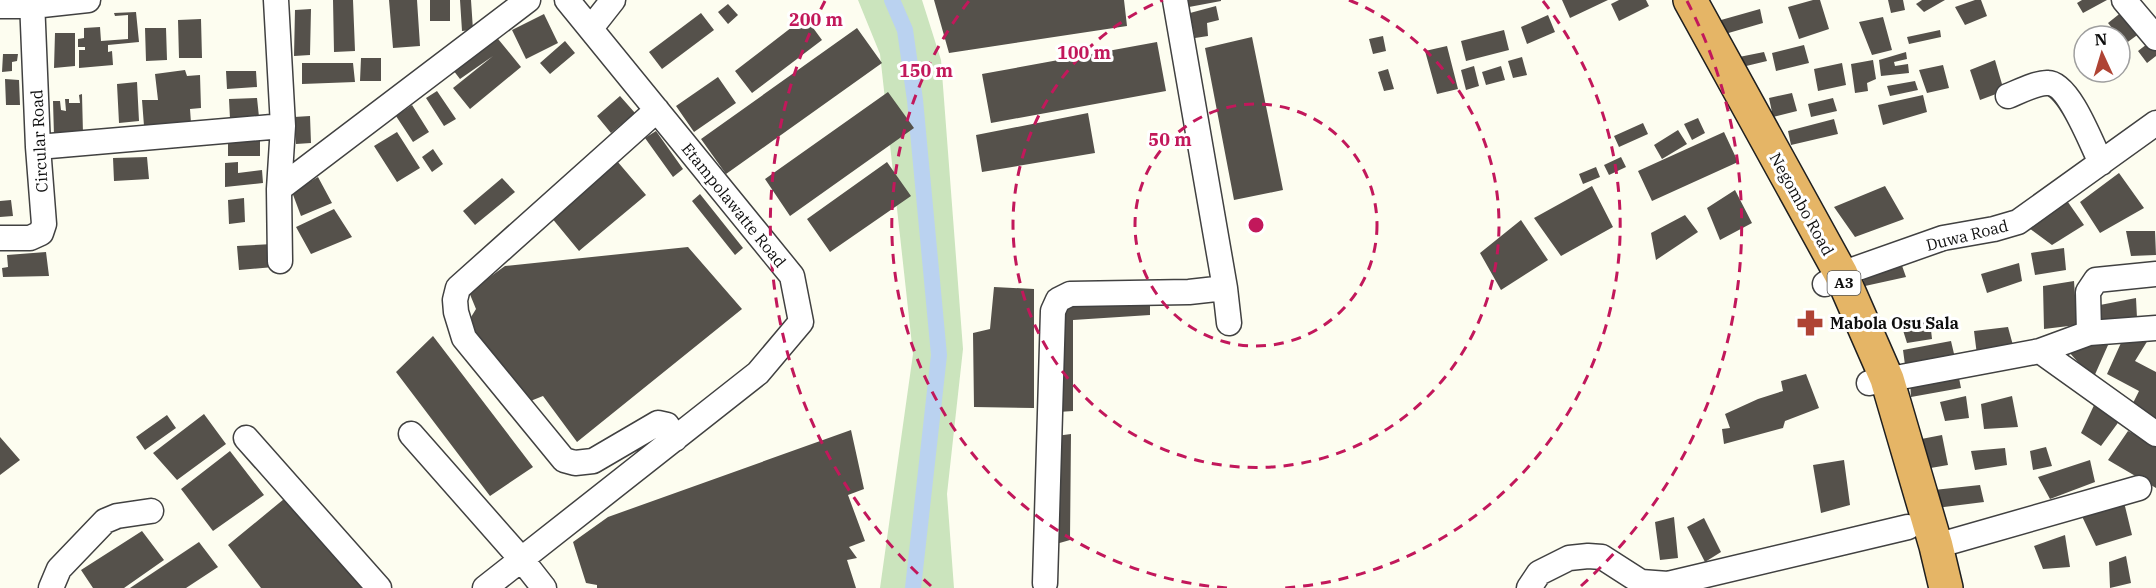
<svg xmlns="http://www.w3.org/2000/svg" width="2156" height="588" font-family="'IBM Plex Serif',serif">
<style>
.green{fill:#cbe4bd}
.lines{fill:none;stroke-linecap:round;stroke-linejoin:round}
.canal{stroke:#bad2f0;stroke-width:16}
.building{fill:#55514b}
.minor-casing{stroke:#414141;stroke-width:27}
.highway-casing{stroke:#1f1f1f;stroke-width:36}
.minor{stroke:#fff;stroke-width:24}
.highway{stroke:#e5b566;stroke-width:33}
.ring{fill:none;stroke:#c2185b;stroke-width:3;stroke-dasharray:10 8}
.labels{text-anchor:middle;stroke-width:6;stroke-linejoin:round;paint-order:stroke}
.shield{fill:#fff;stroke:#565656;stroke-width:1.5}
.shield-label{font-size:15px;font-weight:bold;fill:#0e0e0e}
.street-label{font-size:16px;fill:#0e0e0e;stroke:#fff}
.poi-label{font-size:16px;font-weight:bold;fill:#0e0e0e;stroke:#fff;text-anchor:start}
.centre{fill:#c2185b;stroke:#fff;stroke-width:3}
.ring-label{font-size:18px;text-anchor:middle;font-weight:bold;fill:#c2185b;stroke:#fff;stroke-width:6;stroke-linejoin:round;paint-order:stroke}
</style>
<rect width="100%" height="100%" fill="#fdfdf0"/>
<path class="green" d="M858,0H922L941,60L963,349L947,494L954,588H880L913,354L880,54Z"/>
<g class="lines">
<path class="canal" d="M892,0L905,30L915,100L939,355L913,588"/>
</g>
<path class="building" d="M333,0H353L355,51L334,52Z
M389,0H417L420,46L393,48Z
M430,0H450V21H430Z
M460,0H471L473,30L462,31Z
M934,0H1124L1127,26L949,53Z
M1188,0H1221V1L1189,7Z
M1562,0H1608L1570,18Z
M1619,0H1646L1649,6L1619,21L1611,4Z
M1813,0H1820L1829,29L1799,39L1788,7Z
M1888,0H1903L1905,10L1891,13Z
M1922,0H1945L1924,12L1916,4Z
M1975,0H1981L1987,16L1965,25L1955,7Z
M2082,0H2107L2083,13L2077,3Z
M728,4L738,15L728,24L718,12Z
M1216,6L1219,20L1207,23L1208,36L1195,38L1190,13Z
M311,9L310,55L294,56L295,10Z
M1760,9L1763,23L1725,34L1721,20Z
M2123,11L2140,33L2125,44L2108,23Z
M136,12L139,42L108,45V52L112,51L113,65L79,68V50H85V47H78V39L84,38V28L100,27L101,41L128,39V15L115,16L114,13Z
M701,13L714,30L662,69L649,52Z
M544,14L558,43L526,59L512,30Z
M1548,15L1555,32L1527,44L1521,27Z
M805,17L822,40L752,93L735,71Z
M1883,17L1892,50L1872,55L1859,22Z
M201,19L202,58H179L178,20Z
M145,28H166L167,60L146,61Z
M857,28L882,63L726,174L701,139Z
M1504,30L1509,50L1466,61L1461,41Z
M1940,30L1941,37L1909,44L1907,37Z
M55,33H75V66L54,68Z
M494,34L521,67L470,109L453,88L493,56L460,79L450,66Z
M1383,36L1386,51L1373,54L1369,39Z
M1252,37L1283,190L1234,200L1205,48Z
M565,41L575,53L550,74L540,63Z
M2151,41L2156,47V56L2147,63L2138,51Z
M1157,42L1166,91L991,123L982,74Z
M1804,45L1809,63L1776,71L1772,53Z
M1447,46L1458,89L1437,94L1425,51Z
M1764,52L1767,61L1742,67L1739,57Z
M1906,52L1907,59L1894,62L1895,66L1908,64L1909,73L1881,76L1879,60Z
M3,54H18L17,61L12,62V71L2,72Z
M1522,57L1527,75L1513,78L1508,61Z
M361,58H381V81H360Z
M1873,60L1876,79L1867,83L1868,91L1855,93L1851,64Z
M1995,60L2004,91L1980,100L1970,70Z
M302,63H353L355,82L302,84Z
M1842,63L1846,85L1818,91L1814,69Z
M1943,65L1949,88L1927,93L1919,70Z
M1474,66L1479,86L1466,90L1461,70Z
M1501,66L1505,80L1486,85L1482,72Z
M1388,69L1394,89L1384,91L1378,72Z
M185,70L187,76L200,75L201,108L190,109L191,123L144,126L142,100H158L155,74Z
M226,71H256L257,87L227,89Z
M718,77L736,103L694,132L676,106Z
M5,79L19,80L20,105H6Z
M1915,81L1918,90L1890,96L1887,86Z
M137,82L139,121L119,123L117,84Z
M437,91L456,119L444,126L426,98Z
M888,92L914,128L790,216L765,179Z
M1792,93L1797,111L1773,117L1769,98Z
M82,94L83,134L54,136L53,101H60L61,110L66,111L65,99H69V103H80L79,95Z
M1923,95L1927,112L1883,125L1878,105Z
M620,96L635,113L611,133L597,116Z
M257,98L259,117L230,119L229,99Z
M1833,98L1837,111L1811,117L1808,104Z
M412,105L429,132L413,142L396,116Z
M1088,113L1095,153L982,172L976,135Z
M310,116L311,143L296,144L294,117Z
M1698,118L1705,133L1692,140L1684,124Z
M1834,119L1838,134L1791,145L1788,131Z
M1643,123L1648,134L1619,147L1614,136Z
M1678,130L1687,144L1662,159L1654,145Z
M656,131L683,169L673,177L645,138Z
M397,132L420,168L397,182L374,146Z
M1724,132L1738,162L1652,201L1638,171Z
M260,134V156H228V135Z
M433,149L443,164L432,172L422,157Z
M147,157L149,179L114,181L113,158Z
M1621,157L1626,167L1609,175L1604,165Z
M617,161L646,195L579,251L551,217Z
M238,162V173L262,170L263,183L225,187V163Z
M887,162L911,196L830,252L807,219Z
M1596,167L1600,177L1583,184L1579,174Z
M2119,173L2144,208L2100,233L2080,202Z
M318,177L332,203L301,216L292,192Z
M502,178L515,192L475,225L463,211Z
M1592,186L1613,227L1561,256L1534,218Z
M1885,186L1904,219L1855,237L1834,207Z
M1735,190L1752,223L1720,240L1707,208Z
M700,194L743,248L735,255L692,201Z
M2063,195L2084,225L2052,245L2029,228Z
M244,198L245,222L229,224L228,200Z
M11,200L13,216L0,217V201Z
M334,209L352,237L311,254L296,227Z
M1685,215L1698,232L1656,260L1651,233Z
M1521,220L1548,260L1501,290L1480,253Z
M2126,231H2155L2156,255L2131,256Z
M273,244L274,267L239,270L237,246Z
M688,247L742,309L577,442L543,396L528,402L468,322L476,309L469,292L505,266Z
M2064,248L2066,270L2035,275L2031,253Z
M46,252L49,276L3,277L2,268L8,267L7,255Z
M1900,260L1906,277L1865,286L1862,274Z
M2019,263L2022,281L1987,293L1981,274Z
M2074,281L2077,325L2044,329L2043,286Z
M994,287L1034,289V408L974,407L973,333L990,329Z
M1150,298V315L1073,320V411L1058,412L1059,302Z
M2136,298L2137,318L2102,322L2100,305Z
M1930,321L1932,339L1907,343L1902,327Z
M2008,327L2014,349L1977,355L1974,331Z
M2125,334L2148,340L2135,361L2156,372V420L2132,405L2139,391L2107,374Z
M433,336L533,467L490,496L396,372Z
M2112,336L2093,379L2068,351Z
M1951,341L1955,358L1905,365L1903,350Z
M1958,373L1961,388L1911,397L1910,381Z
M1806,374L1819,408L1785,421L1783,428L1724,444L1722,429L1730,428L1725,414L1758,399L1783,391L1781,381Z
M1966,396L1969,418L1945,421L1940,402Z
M2012,396L2018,427L1984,429L1981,404Z
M2096,401L2120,420L2101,446L2081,433Z
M204,414L226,444L177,480L153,453Z
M167,415L176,428L145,450L136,437Z
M851,430L864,489L848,495L865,541L849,547L857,558L847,560L856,588H597V585L586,583L573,542L608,517Z
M2128,431L2156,445V488L2108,460Z
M1071,434L1070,540L1056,544V436Z
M1942,435L1948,465L1919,470L1911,441Z
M0,437L20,460L0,475Z
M2046,447L2052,466L2033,470L2030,451Z
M2005,448L2007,465L1975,470L1971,451Z
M230,451L264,495L213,531L181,489Z
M1844,460L1850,505L1821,513L1813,465Z
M2090,460L2095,482L2050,499L2038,477Z
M1980,485L1984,502L1936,508L1934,490Z
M2123,498L2132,535L2096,546L2079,510Z
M284,499L364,588H261L228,545Z
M1674,517L1678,558L1660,560L1655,522Z
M1704,518L1721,552L1705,562L1687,527Z
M142,531L164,560L124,588H93L81,570Z
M2065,535L2070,567L2043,569L2034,546Z
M199,542L218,567L186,588H130Z
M2126,556L2131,583L2110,588L2109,562Z"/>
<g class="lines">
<g class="minor-casing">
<path id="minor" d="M276,0L283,126L279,189L528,0
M1175,0L1225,288L1229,323
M2124,0L2156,38
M0,6H33L88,0
M591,28L613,0
M2008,96C2018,92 2038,82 2048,83C2069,83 2092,145 2101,163
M657,110L458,288L455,300L456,312L464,338L564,460L575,463L593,461L658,423L667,425L675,439
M38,147L283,126
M279,189L280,261
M0,238H30L41,233L44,224L38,147L32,0
M1825,284L1841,274L1943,238L1994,229L2018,222L2156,123
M2089,333L2088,292L2096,280L2156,274
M2040,351L2156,434
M1869,383L2040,351L2089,333L2156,328
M411,434L522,560L544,588
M246,438L379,588
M1936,546L2139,488
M1045,583L1053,311L1058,300L1070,294L1189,292L1225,288
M51,588L59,569L105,521L117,516L151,511
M485,588L758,373L801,322L792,276L567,0
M1529,588L1539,573L1569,558L1588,556L1602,557L1641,582L1668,584L1908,527"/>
</g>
<g class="highway-casing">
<path id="highway" d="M1690,0L1841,274L1887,379L1936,546L1946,588"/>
</g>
<use href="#minor" class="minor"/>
<use href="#highway" class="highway"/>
</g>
<g class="ring">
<circle cx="1256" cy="225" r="121"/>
<path d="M1349 0A243 243 0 1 1 1163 0"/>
<path d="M1227 588A364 364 0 0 1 969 1M1543 1A364 364 0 0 1 1285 588"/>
<path d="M931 586A486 486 0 0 1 825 1M1687 1A486 486 0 0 1 1581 586"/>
</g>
<defs>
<g id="pharmacy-bare" transform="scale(2.07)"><path d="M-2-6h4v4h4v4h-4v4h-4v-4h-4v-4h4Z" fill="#af4334" stroke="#fff" stroke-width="2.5" paint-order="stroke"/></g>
</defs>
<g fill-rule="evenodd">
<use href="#pharmacy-bare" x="1810" y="323"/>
</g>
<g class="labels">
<rect class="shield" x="1827.5" y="271" width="33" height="24" rx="4.5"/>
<g class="shield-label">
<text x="1844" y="288">A3</text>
</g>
<g class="street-label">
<text transform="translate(39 141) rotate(-93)" y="6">Circular Road</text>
<text transform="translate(1802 204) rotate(61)" y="6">Negombo Road</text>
<text transform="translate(734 205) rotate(51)" y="6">Etampolawatte Road</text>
<text transform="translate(1967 235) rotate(-14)" y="6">Duwa Road</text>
</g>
<g class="poi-label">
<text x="1830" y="329">Mabola Osu Sala</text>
</g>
</g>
<circle cx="1256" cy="225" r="9" class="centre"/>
<g class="ring-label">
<text x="816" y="26">200 m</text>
<text x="1084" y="59">100 m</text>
<text x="926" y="77">150 m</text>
<text x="1170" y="146">50 m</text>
</g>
<g transform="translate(2102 54) rotate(356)"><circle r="28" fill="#ffffff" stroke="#9f9f9f" stroke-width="1.5"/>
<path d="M0-4.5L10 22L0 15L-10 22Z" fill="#af4334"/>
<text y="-9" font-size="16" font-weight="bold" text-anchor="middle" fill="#0e0e0e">N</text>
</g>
</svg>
